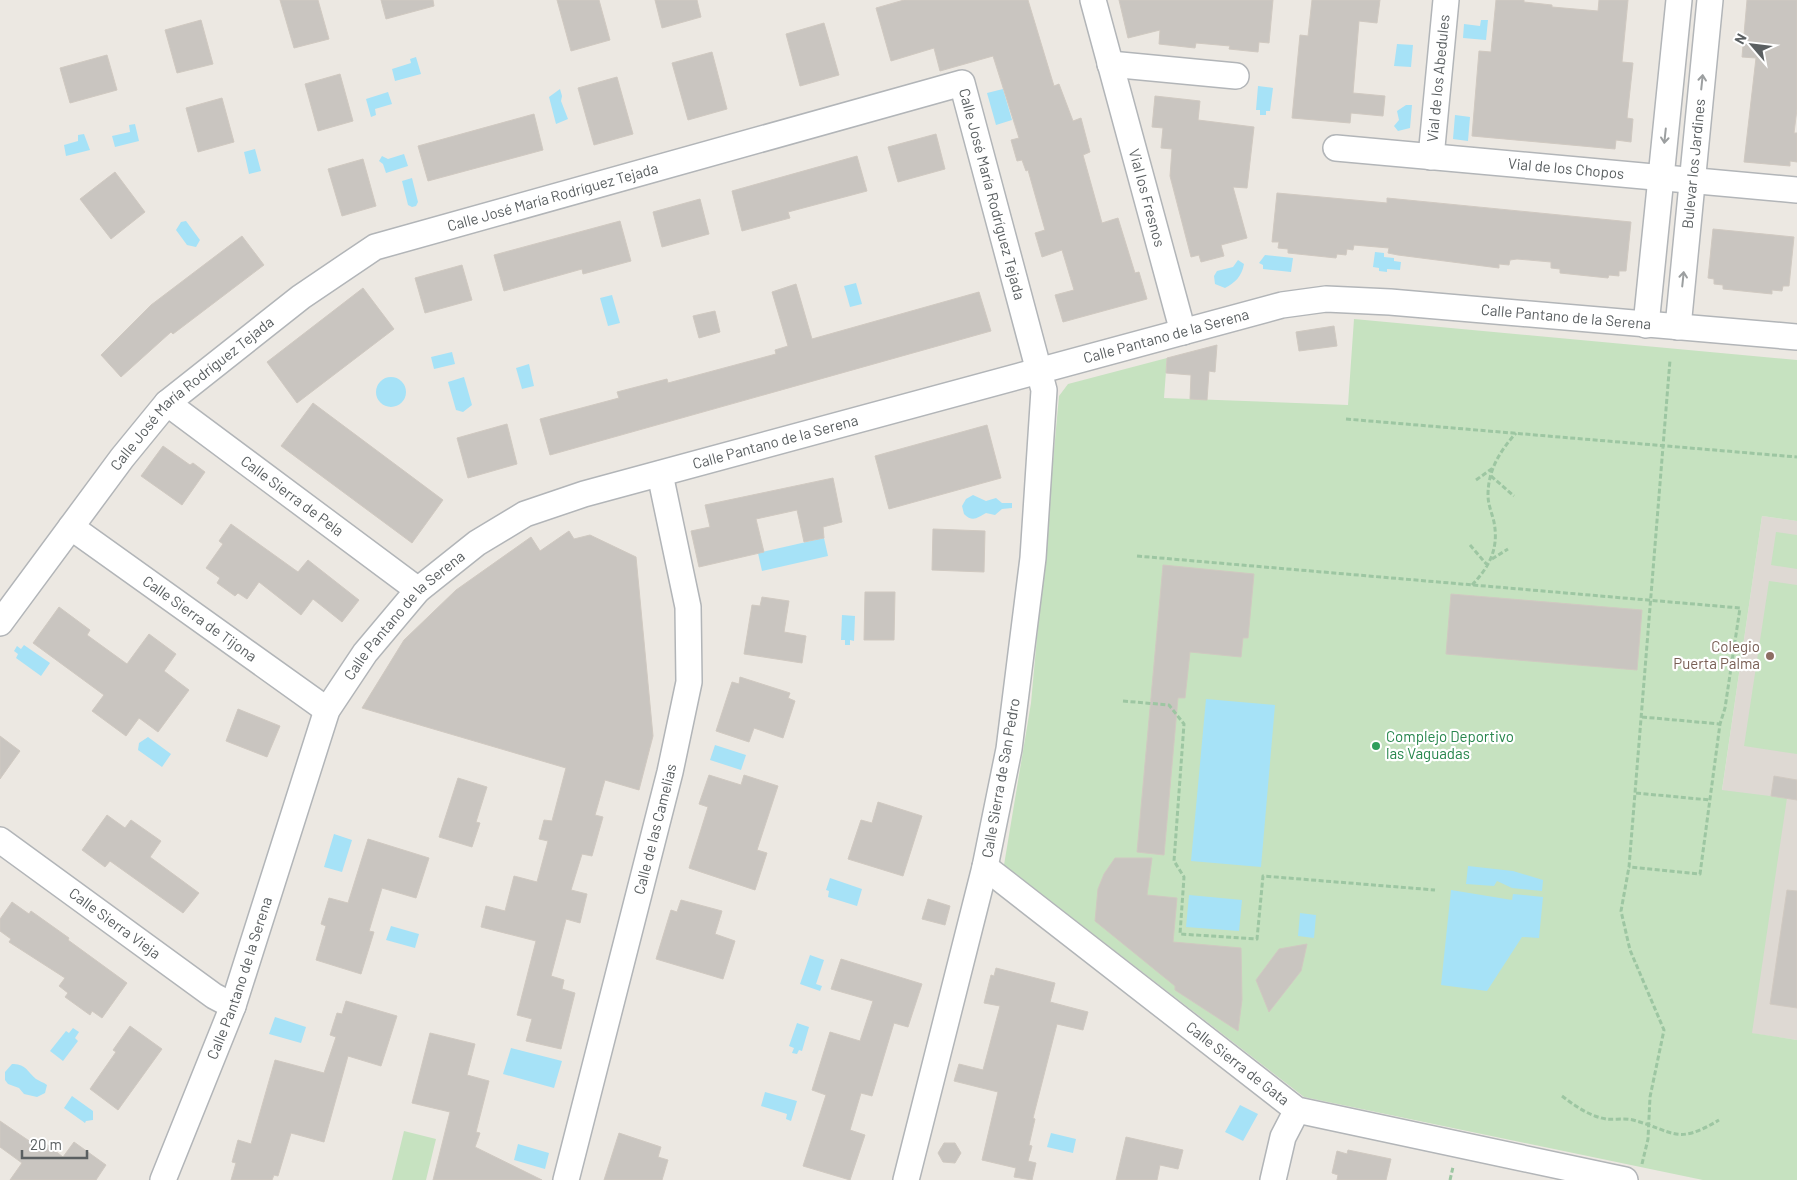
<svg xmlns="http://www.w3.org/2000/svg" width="1797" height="1180" font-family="Barlow,sans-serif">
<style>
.education{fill:#ded9d3}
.green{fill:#c6e2c0}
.water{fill:#a6e2f7}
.building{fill:#c9c5c0;stroke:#d0c9c1}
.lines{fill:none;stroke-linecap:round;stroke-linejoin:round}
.minor-casing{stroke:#b2b5b8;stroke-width:28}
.path{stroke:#9dc6a2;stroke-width:3;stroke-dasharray:5 2.5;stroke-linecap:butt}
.minor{stroke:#fff;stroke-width:25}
.oneway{stroke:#9c9fa0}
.education-dot{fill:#8d6e63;stroke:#fff;stroke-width:2}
.leisure-dot{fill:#2e9e5b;stroke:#fff;stroke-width:2}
.labels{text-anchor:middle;stroke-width:4.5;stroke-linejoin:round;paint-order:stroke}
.street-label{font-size:15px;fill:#5a5f61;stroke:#fff}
.education-label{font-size:15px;fill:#785e54;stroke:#fff;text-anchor:end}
.leisure-label{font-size:15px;fill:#27864d;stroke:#fff;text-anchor:start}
</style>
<rect width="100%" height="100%" fill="#ece8e2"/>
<path class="education" d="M1762,516L1797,521V1040L1688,1024Z"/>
<path class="green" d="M1354,319L1797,360V521L1762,516L1722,790L1787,798L1752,1033L1797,1040V1180H1703L1304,1097L1004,865L1031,703L1059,396L1068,384L1167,358L1164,398L1348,405Z
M1776,532L1797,535V569L1771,565Z
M1769,581L1797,585V754L1744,746Z
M404,1131L436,1139L426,1180H392Z"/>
<path class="water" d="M1481,20H1488L1486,40L1463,38L1464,24L1480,26Z
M1397,44L1413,45L1411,67L1394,66Z
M416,57L421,74L395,81L392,69L411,63L410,59Z
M1258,86L1273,88L1270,111H1266V115H1260V110H1256Z
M560,89L562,96L561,101L568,119L556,124L549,97Z
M1003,89L1012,120L996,125L987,93Z
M388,92L392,104L375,109L376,115L371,117L366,99Z
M1406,105H1412L1410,128L1398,131L1394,126L1399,120L1397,111Z
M1455,115L1470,117L1468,141L1453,139Z
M135,124L139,141L115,147L112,136L130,132L129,125Z
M84,134L90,150L66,156L64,145L78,141V135Z
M255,149L261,171L249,174L244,152Z
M404,154L408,166L386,173L383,164L379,161L382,156L388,159Z
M412,178L418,202L416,206L412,207L408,205L402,181Z
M186,221L200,240L196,247L187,245L176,230L181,222Z
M1375,252L1384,253V257L1394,258V261L1401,262L1400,270L1387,269V272L1379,271V268L1373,267Z
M1265,255L1293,258L1291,272L1263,269V265L1259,263Z
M1238,260L1244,264C1242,276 1235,283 1225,288L1215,284L1214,276L1217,271L1233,267Z
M856,283L862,304L850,307L844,286Z
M612,295L620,323L608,326L600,298Z
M452,352L455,364L434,369L431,357Z
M529,364L534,386L522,389L516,368Z
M376 392a15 15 0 1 1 30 0a15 15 0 1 1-30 0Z
M464,377L472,405L463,412L456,410L448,382Z
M973,495L986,501L996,498L1002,503H1012V508L1002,509L995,515L986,513C978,517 973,523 964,514L962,506L966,499Z
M824,538L828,556L762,571L758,553Z
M842,615L855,616L854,641L850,640V645H845V640H841Z
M24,645L50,663L41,676L16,658L18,654L14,651L17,646L21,649Z
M1206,699L1275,705L1261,867L1191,861Z
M148,737L171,754L162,767L138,750L139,743Z
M715,745L746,755L741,770L710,760Z
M334,834L352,840L342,872L324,867Z
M1468,866L1513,871L1543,880L1542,891L1512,888L1497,881L1494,886L1466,884Z
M830,878L862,889L857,906L828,897L829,891L826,890Z
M1451,890L1512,900L1513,894L1543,897L1539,938L1522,937L1487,991L1441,985Z
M1189,895L1242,900L1239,931L1186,927Z
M1300,913L1316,915L1314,938L1298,936Z
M391,926L419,934L415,948L386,940Z
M810,955L824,960L816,984L822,986L820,991L800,984Z
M275,1017L306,1027L301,1043L269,1034Z
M797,1023L809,1027L802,1051L799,1050L797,1054L792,1053L794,1048L789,1046Z
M73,1028L79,1032L75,1038L78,1041L63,1061L50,1051L66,1031L69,1033Z
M511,1048L562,1061L554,1088L503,1074Z
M12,1064C25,1063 28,1072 36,1079C39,1081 43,1082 47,1085L45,1093L37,1097L24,1094L19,1088L8,1084L5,1080V1072Z
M765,1092L797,1101L791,1121L786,1119L787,1114L761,1106Z
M72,1096L93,1111V1120L86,1121L85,1123L64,1108Z
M1240,1105L1258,1114L1243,1141L1225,1132Z
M1051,1133L1076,1139L1073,1153L1047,1147Z
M518,1144L549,1153L545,1169L514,1160Z"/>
<path class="building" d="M280,0H318L329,39L294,48Z
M381,0H433L434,6L386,19Z
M557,0H599L610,40L571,51Z
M655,0H697L701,17L662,28Z
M904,0H1028L1054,86L1059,84L1073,121L1081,118L1090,152L1083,155L1102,223L1118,218L1135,273L1139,272L1147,299L1063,322L1055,295L1074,290L1062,250L1042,257L1035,233L1045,230L1028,170L1026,171L1022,160L1017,161L1011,140L1019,138L993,56L940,71L934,48L891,61L876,8Z
M1119,0H1273L1269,43L1259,42L1258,52L1229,49L1230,46L1196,43L1195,48L1159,44L1160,30L1128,38Z
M1312,0H1380L1377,23L1359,21L1353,93L1385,96L1383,116L1351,113L1350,123L1292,118L1300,35L1308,36Z
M1496,0H1524V2L1552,5V7L1598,11L1599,0H1628L1622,62L1633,63L1627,118L1633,119L1631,142L1616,140L1615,149L1472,136L1479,51L1491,52Z
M1747,0H1797V109L1794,133H1797V162L1790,161V166L1744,162L1756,58L1742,57Z
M201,20L213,64L177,73L165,30Z
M824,23L839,75L800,86L786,34Z
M712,52L727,109L688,120L672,63Z
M107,55L117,90L70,103L60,68Z
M340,74L353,121L318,131L305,84Z
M617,77L633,134L594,145L578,88Z
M1155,96L1200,101L1198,120L1254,127L1247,188L1233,187L1247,238L1221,245L1224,256L1201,262L1199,255L1191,257L1170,176L1172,149L1161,148L1163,128L1152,127Z
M222,98L234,142L198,152L186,108Z
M534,114L543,150L428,181L418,146Z
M936,134L945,169L898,182L888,147Z
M857,156L867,191L788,212L790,218L742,231L732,191Z
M363,159L376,206L342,216L328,169Z
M115,172L145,212L111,239L80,199Z
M1277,193L1387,203V198L1631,222L1626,271H1619V276L1609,275L1608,278L1560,273V269L1551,268V262L1517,259L1510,260L1509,265L1499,264V268L1398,255L1388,253L1389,248L1354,245L1353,250L1347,249L1346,255L1337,254L1336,258L1288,253V249L1278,248L1279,242H1272Z
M700,199L709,234L662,247L653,212Z
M620,221L631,261L583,274L582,269L504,291L494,255Z
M1713,229L1794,237L1789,286H1783L1782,291L1772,290V294L1723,289V285L1714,284V279L1708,278Z
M242,236L264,265L173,334L171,332L121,377L101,355L151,305Z
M462,265L472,300L425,313L415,278Z
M796,284L812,339L979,292L991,331L550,455L540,419L619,398L617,392L667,379L668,383L776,354L775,350L788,346L772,292Z
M363,288L394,329L297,403L267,362Z
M715,311L720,332L699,338L693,316Z
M1334,326L1337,346L1299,351L1296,332Z
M1217,345L1215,372L1209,371L1207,400L1190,399L1191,375L1166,373L1167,358Z
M313,403L443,500L412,543L281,446Z
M507,424L517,464L468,478L457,438Z
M987,425L1001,478L889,509L875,456Z
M163,446L190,465L193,463L205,472L182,505L141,476Z
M833,478L842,522L823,527L824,538L804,542L797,510L756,519L764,552L699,567L691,531L710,527L705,505Z
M231,524L298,572L308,560L359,600L342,622L313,599L301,615L259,582L247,599L238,593L235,596L217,583L220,578L206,568L223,544L219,541Z
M933,529L985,531L984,572L932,570Z
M569,531L574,539L590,535L636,557L653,736L639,790L605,780L595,815L603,817L592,856L582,854L571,890L587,894L580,923L566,919L551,976L564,980L562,989L575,993L561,1049L526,1041L532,1019L517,1015L536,941L481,927L486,906L505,911L514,876L537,882L548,841L539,839L544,820L552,821L566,768L362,708L404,640L456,590L531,537L540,551Z
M1163,565L1254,574L1248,638H1243L1241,657L1190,652L1185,698H1178L1164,855L1137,852Z
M865,592H895L894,640H864Z
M1451,594L1642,610L1637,670L1446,654Z
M762,597L789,601L784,632L806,636L802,663L744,654L752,605L760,606Z
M59,607L90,630L87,635L127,664L149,634L176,654L164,671L189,690L158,732L139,718L126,736L92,711L104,695L33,643Z
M740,677L790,693L788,698L795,701L783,738L754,728L749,742L716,731L732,682L739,684Z
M238,709L280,726L267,757L226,741Z
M0,736L20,751L0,779Z
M709,775L741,785L744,775L778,786L757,850L767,853L755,890L689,868L708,807L699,804Z
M1774,776L1797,780V800L1771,796Z
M458,778L487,787L476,822L480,823L472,847L439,837Z
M878,802L922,816L903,876L848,859L861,820L872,823Z
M107,815L125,828L131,820L161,841L150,857L199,893L183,913L110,861L105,867L82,850Z
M368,839L429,858L416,898L382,888L369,931L374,932L361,974L316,960L326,926L321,924L329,898L348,903Z
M1115,858H1152L1147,895L1177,898L1173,942L1241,948L1242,1000L1238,1031L1175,990V986L1095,921L1098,889L1104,874Z
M1787,890L1797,891V1008L1770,1004Z
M928,899L950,906L945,925L922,919Z
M681,900L722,911L715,934L735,941L723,979L656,959L671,910L677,912Z
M12,902L29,914L31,911L69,938L68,940L127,983L102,1018L92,1011L90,1015L65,997L68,993L59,986L65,978L9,942L11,939L0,931V919Z
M1307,944L1301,971L1269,1012L1256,980L1279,949Z
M841,959L922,984L908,1027L894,1023L872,1096L861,1093L850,1130L865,1135L850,1180L803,1166L826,1095L812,1090L830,1032L860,1041L873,1001L831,989Z
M996,968L1055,983L1050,1002L1088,1012L1083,1030L1057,1024L1033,1118L1035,1119L1029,1145L1032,1146L1028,1161L1036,1163L1032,1180L1014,1177L1016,1168L982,1160L998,1092L954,1081L959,1064L983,1070L1000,1006L984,1003L991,975L994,976Z
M346,1001L397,1016L381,1066L348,1056L324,1142L291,1133L278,1176L274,1175L272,1180H231L236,1163L232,1162L238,1140L251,1144L275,1060L324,1073L336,1037L330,1035L337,1013L342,1014Z
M130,1026L162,1049L118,1110L90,1089L116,1052L113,1050Z
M430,1033L475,1044L467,1075L489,1081L476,1132L480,1133L475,1147L542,1180H433L450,1112L412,1103Z
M0,1121L41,1149L45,1143L63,1157L74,1142L106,1165L96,1180H10L22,1163L0,1147Z
M619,1133L661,1147L658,1157L668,1160L662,1180H604Z
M1126,1137L1183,1150L1178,1169L1160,1165L1157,1180H1116Z
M944,1143H955L961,1153L955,1163L943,1162L938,1153Z
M1348,1150L1391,1159L1386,1180H1337L1338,1175L1332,1173L1337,1151L1347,1154Z"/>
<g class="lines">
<g class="minor-casing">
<g id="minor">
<path id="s1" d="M1093,0L1183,332"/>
<path d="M1110,64L1236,76"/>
<path id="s2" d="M1336,148L1797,190"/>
<path id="s3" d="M1431,157L1446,0"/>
<path d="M1646,325L1679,0"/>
<path id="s4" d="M1678,327L1710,0"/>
<path id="s5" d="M167,403L418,590"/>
<path id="s6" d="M71,527L327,710"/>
<path id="s7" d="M0,623L122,458L167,403L301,297L375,247L962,83L1044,390L1033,558L1009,749L985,867L906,1180"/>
<path id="s8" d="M0,840L214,996L233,1006"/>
<path id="s9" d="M985,867L1297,1110L1625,1180"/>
<path id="s10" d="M163,1180L233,1006L327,710L365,653L418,590L477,543L525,514L584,494L1282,305L1326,299L1390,302L1797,337"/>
<path id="s11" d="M566,1180L670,772L689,682L688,607L660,474"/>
<path d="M1273,1180L1283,1137L1297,1110"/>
</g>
</g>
<path class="path" d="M1346,419L1797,457
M1491,476L1514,496
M1476,480L1493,468
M1470,545L1488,566
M1137,556L1740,608L1725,708L1720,724L1700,874L1629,867
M1492,559L1508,549
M1472,585C1490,566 1499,548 1494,522C1492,513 1488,505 1488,495C1488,470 1500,451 1516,433
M1123,701L1169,705L1184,724L1174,861L1184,877L1180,934L1257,939L1263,876L1435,890
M1642,717L1720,724
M1636,793L1710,800
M1562,1096C1575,1106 1589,1116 1606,1119C1614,1120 1624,1118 1633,1120C1674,1131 1676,1146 1719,1120
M1642,1164L1648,1139L1650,1097L1664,1030L1630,950L1621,911L1629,867L1670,360
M1450,1180L1453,1167"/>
<use href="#minor" class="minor"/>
</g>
<defs><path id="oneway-shaft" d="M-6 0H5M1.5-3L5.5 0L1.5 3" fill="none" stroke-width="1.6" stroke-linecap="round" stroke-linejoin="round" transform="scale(1.25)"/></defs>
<g class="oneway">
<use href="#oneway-shaft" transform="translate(1702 82) rotate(-84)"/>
<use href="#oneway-shaft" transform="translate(1665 136) rotate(96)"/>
<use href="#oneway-shaft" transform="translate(1683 279) rotate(-84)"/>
</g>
<circle class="education-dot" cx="1770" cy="656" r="5"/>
<circle class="leisure-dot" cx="1376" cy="746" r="5"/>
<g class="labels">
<g class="street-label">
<text dy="5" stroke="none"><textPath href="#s3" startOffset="79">Vial de los Abedules</textPath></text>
<text dy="5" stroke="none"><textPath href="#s4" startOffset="164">Bulevar los Jardines</textPath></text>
<text dy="5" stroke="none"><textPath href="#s2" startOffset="231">Vial de los Chopos</textPath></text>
<text dy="5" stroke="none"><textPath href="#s7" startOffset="1261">Calle José María Rodríguez Tejada</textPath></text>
<text dy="5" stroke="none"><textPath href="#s7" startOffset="721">Calle José María Rodríguez Tejada</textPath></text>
<text dy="5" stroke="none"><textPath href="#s1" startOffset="205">Vial los Fresnos</textPath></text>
<text dy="5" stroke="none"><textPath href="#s10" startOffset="1851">Calle Pantano de la Serena</textPath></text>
<text dy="5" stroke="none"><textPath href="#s10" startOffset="1446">Calle Pantano de la Serena</textPath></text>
<text dy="5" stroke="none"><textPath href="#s7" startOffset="301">Calle José María Rodríguez Tejada</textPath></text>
<text dy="5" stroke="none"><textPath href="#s10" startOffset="1041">Calle Pantano de la Serena</textPath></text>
<text dy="5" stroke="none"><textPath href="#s5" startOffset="156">Calle Sierra de Pela</textPath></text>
<text dy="5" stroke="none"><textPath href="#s10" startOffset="621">Calle Pantano de la Serena</textPath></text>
<text dy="5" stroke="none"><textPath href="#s6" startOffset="158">Calle Sierra de Tijona</textPath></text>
<text transform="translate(1001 778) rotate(-80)" y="5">Calle Sierra de San Pedro</text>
<text dy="5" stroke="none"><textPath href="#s11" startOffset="362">Calle de las Camelias</textPath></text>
<text dy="5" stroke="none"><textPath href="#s8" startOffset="142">Calle Sierra Vieja</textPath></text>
<text dy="5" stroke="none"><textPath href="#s10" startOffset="216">Calle Pantano de la Serena</textPath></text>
<text dy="5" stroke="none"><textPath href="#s9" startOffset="320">Calle Sierra de Gata</textPath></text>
</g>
<g class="education-label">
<text x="1760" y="652">Colegio<tspan x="1760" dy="17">Puerta Palma</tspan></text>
</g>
<g class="leisure-label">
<text x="1386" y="742">Complejo Deportivo<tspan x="1386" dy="17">las Vaguadas</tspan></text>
</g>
</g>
<g transform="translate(1752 45) rotate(298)" stroke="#ffffff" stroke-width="4" paint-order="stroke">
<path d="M0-4L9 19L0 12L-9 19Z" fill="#5a5f61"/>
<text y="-8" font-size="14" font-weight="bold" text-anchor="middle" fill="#5a5f61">N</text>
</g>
<path d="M22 1150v8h65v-8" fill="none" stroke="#5a5f61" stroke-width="2.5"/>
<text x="30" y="1150" font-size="15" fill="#5a5f61" stroke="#ffffff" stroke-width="4" paint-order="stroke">20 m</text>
</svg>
